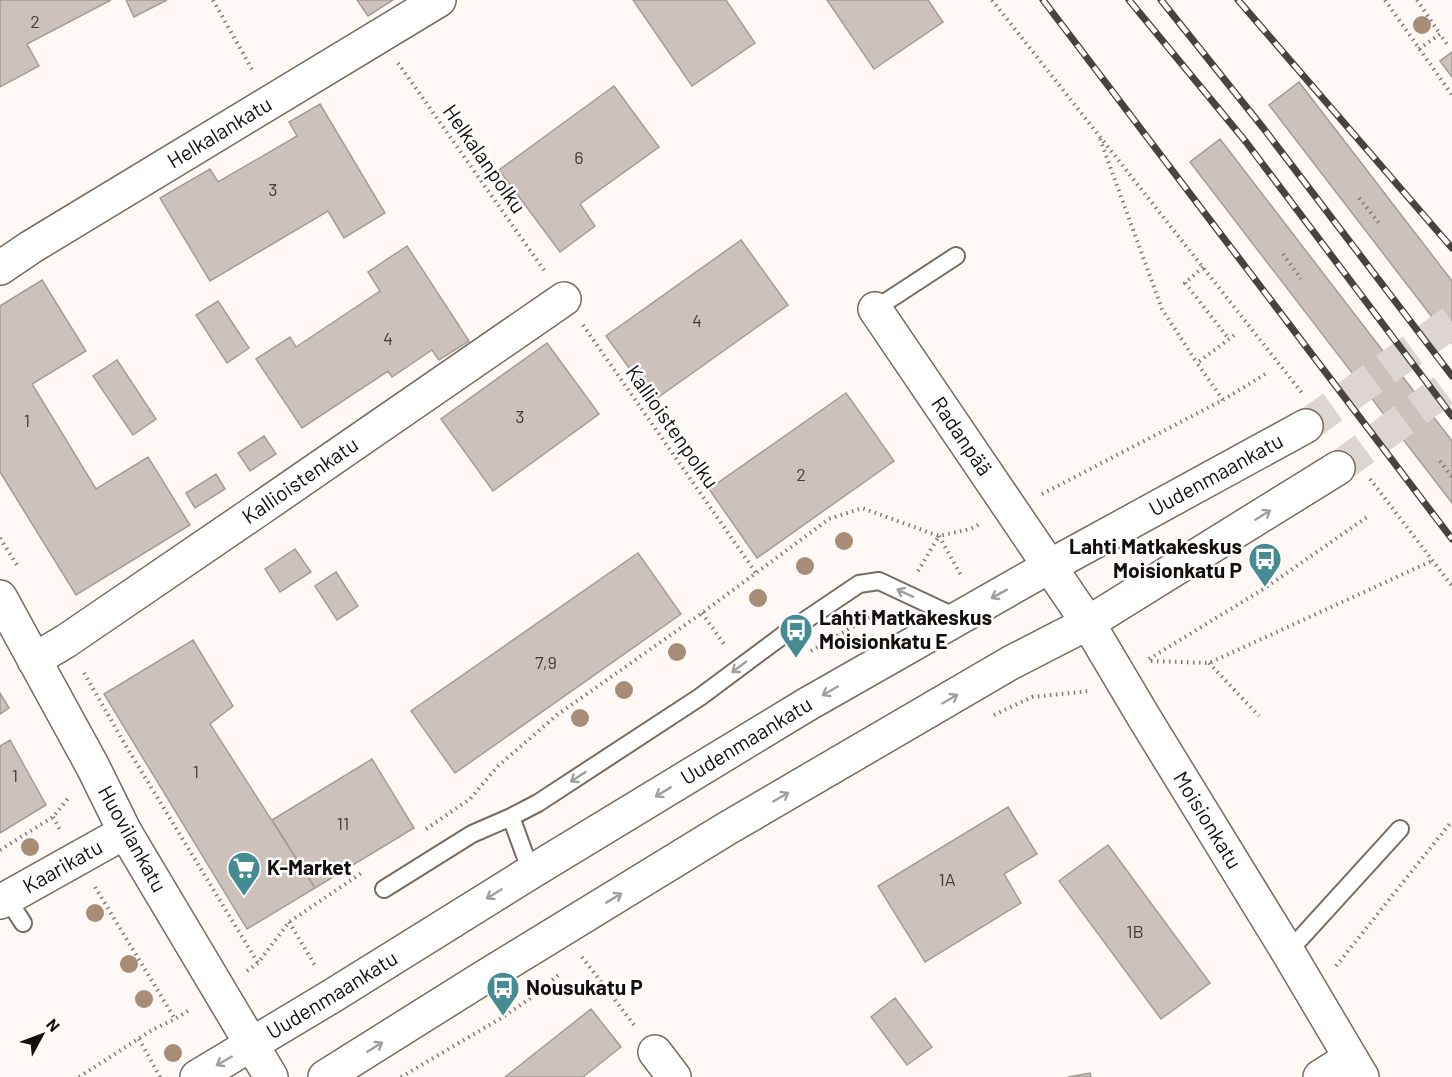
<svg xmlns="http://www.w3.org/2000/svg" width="1452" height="1077" font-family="Barlow,sans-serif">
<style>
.building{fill:#ccc1bb;stroke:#a69c95;stroke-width:1.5}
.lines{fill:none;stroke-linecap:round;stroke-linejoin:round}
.primary-tunnel{stroke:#dcd5d1;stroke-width:33;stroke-dasharray:33 16;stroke-linecap:butt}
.service-casing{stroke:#756b65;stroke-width:20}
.minor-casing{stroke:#756b65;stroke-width:36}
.tertiary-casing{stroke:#756b65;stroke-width:36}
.primary-casing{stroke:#756b65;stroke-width:36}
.path{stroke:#817b78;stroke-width:4;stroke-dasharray:1.5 4.5;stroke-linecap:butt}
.service{stroke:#fff;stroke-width:16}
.minor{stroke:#fff;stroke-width:33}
.tertiary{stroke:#fff;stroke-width:33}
.primary{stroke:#fff;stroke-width:33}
.rail-casing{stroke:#484341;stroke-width:7}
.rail{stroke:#fff;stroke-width:4.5;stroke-dasharray:14;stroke-linecap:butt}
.tree{fill:#a78c78}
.oneway{stroke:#a19f9e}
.labels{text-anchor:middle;stroke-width:5;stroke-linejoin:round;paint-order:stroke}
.number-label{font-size:18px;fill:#413c38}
.street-label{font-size:21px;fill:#130f0d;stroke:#fff}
.poi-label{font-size:21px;font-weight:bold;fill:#130f0d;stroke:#fff;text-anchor:start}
</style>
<rect width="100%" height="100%" fill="#fff8f4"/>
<path class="building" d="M0,0H111L27,44L39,66L0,87Z
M126,0H167L134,17Z
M357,0H393L368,16Z
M633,0H726L755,43L692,86Z
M827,0H928L943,22L874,69Z
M1452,52V77L1440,61Z
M1299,82L1452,281V343L1269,105Z
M614,86L659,147L580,204L595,226L560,252L499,170Z
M320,104L385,213L344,238L328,211L210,281L160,198L210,169L218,182L297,136L289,122Z
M1220,139L1452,441V503L1190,162Z
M741,240L788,305L653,401L606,336Z
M407,246L469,341L439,360L432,350L392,377L388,371L302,428L256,359L290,337L296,347L380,291L368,272Z
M42,280L86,351L32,384L96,489L148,457L190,525L76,595L0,472V306Z
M218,301L249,348L227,363L196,315Z
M547,343L599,414L493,491L441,419Z
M117,360L156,419L133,435L93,376Z
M846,393L894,461L757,558L709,489Z
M264,436L276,454L250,471L238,453Z
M216,474L225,489L195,508L186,493Z
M295,549L311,572L280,592L265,569Z
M638,553L681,614L455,773L411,711Z
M336,572L358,606L337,620L315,586Z
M193,640L233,706L210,724L315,888L247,929L104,694Z
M0,693L9,708L0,714Z
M10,740L46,805L0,833V746Z
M372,759L414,828L315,888L272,820Z
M1008,807L1037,854L1004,874L1021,903L925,962L878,886Z
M1108,845L1210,983L1161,1019L1059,881Z
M895,998L932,1047L907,1065L871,1017Z
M591,1009L621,1047L583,1077H505Z
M1090,1073L1091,1077H1068Z"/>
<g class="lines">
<path class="primary-tunnel" d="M1306,426L1452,322
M1338,468L1452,384"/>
<g class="service-casing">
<path id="service" d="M875,309L956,256
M511,817L531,872
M384,889L472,834L511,817L538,803L700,697L782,636L859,584L879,581L958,618
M7,898L23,923
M1288,952L1400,829"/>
</g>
<g class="minor-casing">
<g id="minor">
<path id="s1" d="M0,268L31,247L439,0"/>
<path id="s2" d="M875,309L1088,623L1145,719L1288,952L1362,1077"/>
<path d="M0,597L93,767L125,832"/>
<path id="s3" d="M34,660L66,641L255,512L564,299"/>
<path d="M655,1052L674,1077"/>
<path d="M1320,1077L1350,1058"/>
</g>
</g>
<g class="tertiary-casing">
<g id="tertiary">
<path id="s4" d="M0,902L125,832L271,1077"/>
</g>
</g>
<g class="primary-casing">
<g id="primary">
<path id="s5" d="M197,1077L332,996L531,872L806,705L1050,566L1306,426"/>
<path d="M325,1077L478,981L726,829L1012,662L1088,623L1338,468"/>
</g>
</g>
<path class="path" d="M213,0L254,73
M992,0L1302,393
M1385,0L1452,95
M1417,0L1440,34
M1419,49L1440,34L1448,46
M398,63L546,273
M1100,139L1162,309L1197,363
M1359,198L1379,223
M1283,254L1301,279
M1203,267L1185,283L1229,339
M583,325L756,573
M1223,400L1197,363L1237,333
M1440,461L1452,477
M1370,479L1452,586
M1042,494L1223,400L1267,373
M939,536L962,577
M0,538L19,568
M918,571L939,536
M702,613L726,647
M811,651L880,611
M1149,659L1265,588L1370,515
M1151,661L1209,663L1434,560
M1209,663L1259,716
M84,673L126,746L258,963
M994,715L1032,697L1090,691
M53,817L60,830
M426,829L470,799L498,766L557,715L702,613L829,519L862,508L939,536L970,529L982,523
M0,850L53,817L70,796
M95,887L175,1019
M289,922L316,967
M582,957L634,1025
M1336,966L1452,821
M247,971L258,963L289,922L363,872
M139,1039L160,1077
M79,1077L152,1030L175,1019L191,1009
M401,1077L503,1017L528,1000L561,973"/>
<use href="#service" class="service"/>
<use href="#minor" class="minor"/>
<use href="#tertiary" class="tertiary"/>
<use href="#primary" class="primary"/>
<g class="rail-casing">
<path id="rail" d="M1043,0L1452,539
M1129,0L1246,142L1452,416
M1161,0L1264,129L1452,376
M1238,0L1452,248"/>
</g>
<use href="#rail" class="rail"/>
</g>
<g class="tree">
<circle cx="1422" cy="25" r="9"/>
<circle cx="844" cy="541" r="9"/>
<circle cx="805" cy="566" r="9"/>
<circle cx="758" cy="598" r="9"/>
<circle cx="677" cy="652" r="9"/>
<circle cx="624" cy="690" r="9"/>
<circle cx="580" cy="718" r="9"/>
<circle cx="30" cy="847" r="9"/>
<circle cx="95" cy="913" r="9"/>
<circle cx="129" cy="964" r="9"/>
<circle cx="144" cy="999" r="9"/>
<circle cx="173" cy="1053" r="9"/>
</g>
<defs><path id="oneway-shaft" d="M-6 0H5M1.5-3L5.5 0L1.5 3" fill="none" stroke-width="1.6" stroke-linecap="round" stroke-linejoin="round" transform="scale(1.5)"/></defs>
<g class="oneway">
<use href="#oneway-shaft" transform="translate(1263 515) rotate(-32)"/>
<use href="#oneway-shaft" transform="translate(905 593) rotate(-155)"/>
<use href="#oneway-shaft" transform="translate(999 594) rotate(151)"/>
<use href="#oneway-shaft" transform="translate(739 667) rotate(143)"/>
<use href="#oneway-shaft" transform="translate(830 691) rotate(150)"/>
<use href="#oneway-shaft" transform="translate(950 699) rotate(-30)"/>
<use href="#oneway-shaft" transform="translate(578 777) rotate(147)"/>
<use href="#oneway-shaft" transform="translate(663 792) rotate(149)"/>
<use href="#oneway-shaft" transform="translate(781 797) rotate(-30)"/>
<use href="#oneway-shaft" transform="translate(494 894) rotate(148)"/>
<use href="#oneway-shaft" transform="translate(614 898) rotate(-31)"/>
<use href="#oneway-shaft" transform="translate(375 1047) rotate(-32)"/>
<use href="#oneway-shaft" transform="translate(224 1061) rotate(150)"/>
</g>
<defs>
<g id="bus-pin" transform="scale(1.725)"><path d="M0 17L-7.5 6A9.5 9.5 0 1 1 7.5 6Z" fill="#448b92" stroke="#fff"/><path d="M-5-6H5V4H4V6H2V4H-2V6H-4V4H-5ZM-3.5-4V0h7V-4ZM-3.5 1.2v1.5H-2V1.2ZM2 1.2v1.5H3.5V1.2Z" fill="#fff"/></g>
<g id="supermarket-pin" transform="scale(1.725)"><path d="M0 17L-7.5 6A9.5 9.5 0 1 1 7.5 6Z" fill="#448b92" stroke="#fff"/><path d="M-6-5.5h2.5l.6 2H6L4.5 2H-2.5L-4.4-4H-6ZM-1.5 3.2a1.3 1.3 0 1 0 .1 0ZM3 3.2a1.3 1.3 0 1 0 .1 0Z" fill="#fff"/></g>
</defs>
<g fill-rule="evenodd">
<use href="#bus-pin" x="1265" y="559"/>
<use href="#bus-pin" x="796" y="630"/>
<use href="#supermarket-pin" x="244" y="868"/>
<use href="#bus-pin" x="503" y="988"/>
</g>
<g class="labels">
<g class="number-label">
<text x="35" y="28">2</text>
<text x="579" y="164">6</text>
<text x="273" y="196">3</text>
<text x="697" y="327">4</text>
<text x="388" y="345">4</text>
<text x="520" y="423">3</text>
<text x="27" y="427">1</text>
<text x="801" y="481">2</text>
<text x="546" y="669">7,9</text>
<text x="196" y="778">1</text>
<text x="15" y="782">1</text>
<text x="343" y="830">11</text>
<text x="947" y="886">1A</text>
<text x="1135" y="938">1B</text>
</g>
<g class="street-label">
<text dy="7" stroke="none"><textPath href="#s1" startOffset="258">Helkalankatu</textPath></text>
<text transform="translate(484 159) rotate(55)" y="7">Helkalanpolku</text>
<text transform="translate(672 427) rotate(55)" y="7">Kallioistenpolku</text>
<text dy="7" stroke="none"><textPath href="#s2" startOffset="154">Radanpää</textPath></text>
<text dy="7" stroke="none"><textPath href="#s5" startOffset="1184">Uudenmaankatu</textPath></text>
<text dy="7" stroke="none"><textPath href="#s3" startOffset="321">Kallioistenkatu</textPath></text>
<text dy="7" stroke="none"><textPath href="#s5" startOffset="644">Uudenmaankatu</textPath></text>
<text dy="7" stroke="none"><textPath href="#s2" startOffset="610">Moisionkatu</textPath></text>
<text transform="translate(132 839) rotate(61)" y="7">Huovilankatu</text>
<text dy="7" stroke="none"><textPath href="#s4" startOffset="72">Kaarikatu</textPath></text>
<text dy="7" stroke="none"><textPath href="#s5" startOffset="158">Uudenmaankatu</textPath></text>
</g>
<g class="poi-label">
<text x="1242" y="554" text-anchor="end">Lahti Matkakeskus<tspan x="1242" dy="24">Moisionkatu P</tspan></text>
<text x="819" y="625">Lahti Matkakeskus<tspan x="819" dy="24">Moisionkatu E</tspan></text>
<text x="267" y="875">K-Market</text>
<text x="526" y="995">Nousukatu P</text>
</g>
</g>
<g transform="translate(42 1035) rotate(49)" stroke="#ffffff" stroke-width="4.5" paint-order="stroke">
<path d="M0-4.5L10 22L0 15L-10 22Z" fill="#130f0d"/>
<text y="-9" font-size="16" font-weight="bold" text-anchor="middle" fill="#130f0d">N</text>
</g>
</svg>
